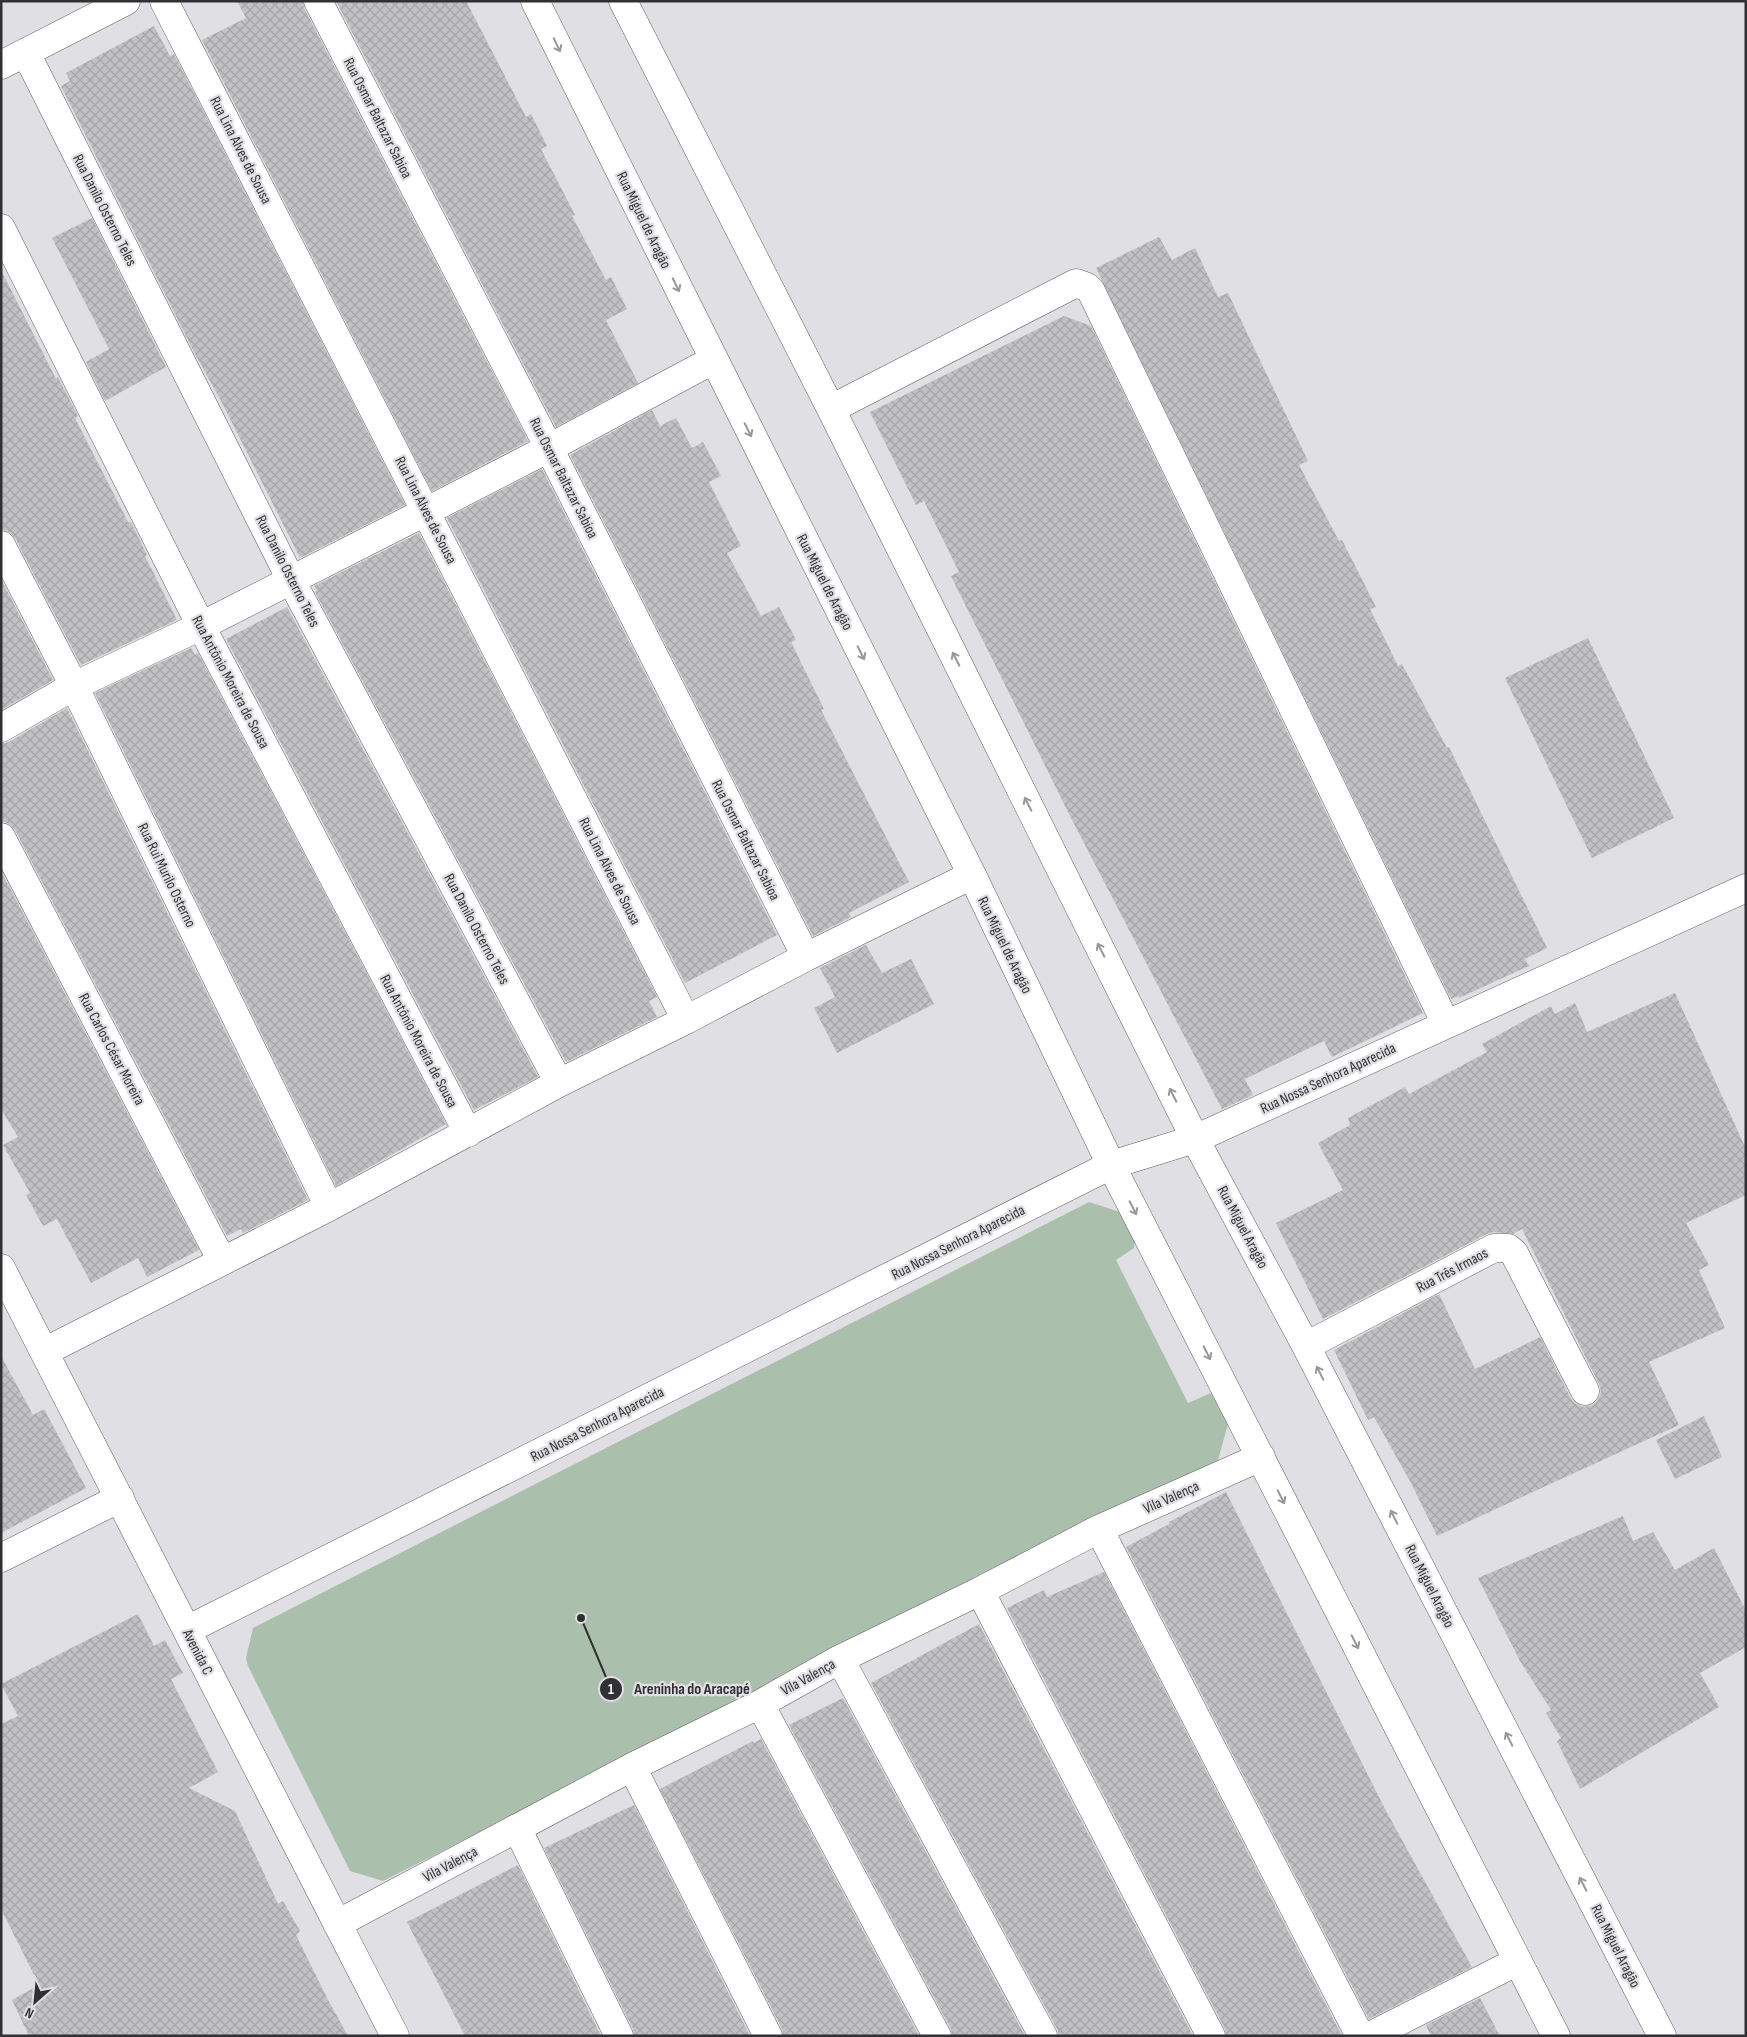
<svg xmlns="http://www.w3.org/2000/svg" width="1747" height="2037" font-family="'Sofia Sans Condensed',sans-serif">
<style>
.park{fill:#abc0ac}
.building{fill:url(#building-cross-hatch)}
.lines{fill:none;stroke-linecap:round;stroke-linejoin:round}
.minor-casing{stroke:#605f62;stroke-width:29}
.minor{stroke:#fff;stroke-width:28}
.oneway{stroke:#989899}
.labels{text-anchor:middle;stroke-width:4.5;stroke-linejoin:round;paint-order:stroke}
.street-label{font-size:15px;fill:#313133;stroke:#e0dfe3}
.leader{fill:none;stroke:#313133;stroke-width:2}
.callout-dot{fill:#313133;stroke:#e0dfe3;stroke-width:2}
.mark-label{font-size:15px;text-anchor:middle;font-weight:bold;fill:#fff}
.callout-label{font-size:16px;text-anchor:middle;font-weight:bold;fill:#313133;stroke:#e0dfe3;stroke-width:4.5;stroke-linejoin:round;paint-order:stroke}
</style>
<defs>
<pattern id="building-cross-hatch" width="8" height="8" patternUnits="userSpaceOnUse" patternTransform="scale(1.25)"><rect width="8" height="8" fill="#c1c0c3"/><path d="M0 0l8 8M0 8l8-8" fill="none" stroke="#a6a5a8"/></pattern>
</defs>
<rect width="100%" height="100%" fill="#e0dfe3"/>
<path class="park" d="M1089,1202L1120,1212L1135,1241L1134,1248L1116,1260L1188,1403L1211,1393L1228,1424L1218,1460L383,1881L350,1871L248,1666L246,1658L253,1628Z"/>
<path class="building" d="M237,1H303L304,8L528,441L432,491L202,40L246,18Z
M336,1H466L526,117L531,114L547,146L541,149L575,215L572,216L606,280L611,277L627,309L606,320L638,383L556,427Z
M154,26L170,56L174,54L405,505L300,558L221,401L194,352L61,86L70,81L66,73Z
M92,218L166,367L105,401L86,362L109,349L52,238Z
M1159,237L1172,260L1195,248L1218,297L1228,293L1308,461L1299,465L1339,541L1342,540L1376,607L1370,609L1398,666L1402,664L1447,748L1449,747L1547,948L1525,959L1529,966L1459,998L1458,996L1451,999L1096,268Z
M1,270L56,379L58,377L78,416L76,417V420L128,522H131L147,555L145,556L177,620L81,665L15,538L9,532L1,529Z
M1064,316L1091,326L1423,1013L1332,1057L1324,1041L1245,1079L1253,1095L1222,1109L1071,818L951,576L959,572L924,501L916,505L870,412Z
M652,410L660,426L676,418L692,448L703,442L721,476L709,482L741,546L727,553L761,616L779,607L796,640L791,642L824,709L821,710L909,882L849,913L851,917L813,936L570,455Z
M542,469L777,935L685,983L447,518Z
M419,533L657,997L649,1001L657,1017L566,1062L315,592L317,591L314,586Z
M1,579L53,680L1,710Z
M287,607L538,1077L474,1110L226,639Z
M1588,638L1674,818L1592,858L1505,678Z
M191,648L195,655L198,653L446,1124L336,1186L95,693Z
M67,708L308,1200L243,1233L241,1229L227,1236L15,830L9,824L1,821V744L9,742Z
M1,871L199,1250L147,1277L138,1258L91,1283L57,1219L43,1226L26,1195L30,1193L3,1145L18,1137L1,1109Z
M866,945L882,973L911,959L934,1004L837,1053L814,1008L835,997L820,968Z
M1675,993L1746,1149V1195L1686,1223L1709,1265L1699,1270L1725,1328L1649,1362L1679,1425L1437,1536L1411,1483L1374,1417L1368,1420L1334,1350L1439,1294L1475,1369L1540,1337L1571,1399L1576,1404L1584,1407L1593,1405L1598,1400L1601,1392L1599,1384L1522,1229L1513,1234L1494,1232L1487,1234L1323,1319L1276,1223L1343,1190L1318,1143L1350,1125L1348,1118L1405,1087L1409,1094L1487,1052L1482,1044L1551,1006L1555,1014L1575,1003L1587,1032Z
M1,1356L33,1415L44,1409L86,1488L1,1533Z
M1704,1416L1722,1457L1675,1479L1656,1440Z
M1226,1492L1386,1811L1472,1967L1369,2019L1126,1547L1169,1524V1522Z
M1623,1516L1633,1541L1653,1532L1675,1570L1714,1548L1746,1611V1647L1700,1673L1719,1707L1580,1789L1557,1741L1561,1738L1546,1713L1551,1710L1520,1661L1478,1578Z
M1104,1572L1342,2036H1226L1225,2029L1007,1608L1044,1590L1047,1597Z
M138,1614L154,1646L165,1640L183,1673L171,1679L218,1772L189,1788L235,1811L278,1904L283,1901L300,1931L296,1935L327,1998L348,2036H29L12,2000L39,1985L1,1909V1724L18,1716L1,1684Z
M979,1624L1193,2036H1059L1057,2029L871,1683Z
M843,1698L1025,2036H952L951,2029L789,1725Z
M761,1739L919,2036H783L782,2029L660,1789L753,1741V1743Z
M634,1805L750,2036H634L633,2029L544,1848Z
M518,1865L601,2036H465L407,1922Z
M1480,1998L1500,2036H1431L1426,2025Z"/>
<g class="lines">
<g class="minor-casing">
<path id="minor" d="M164,1L686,1020
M318,1L549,448L806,957
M535,1L972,875L1111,1165L1556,2036
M623,1L831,409L1195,1139L1306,1346L1662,2036
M26,53L291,580L559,1083
M1,65L126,1
M1,228L201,626L468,1133
M831,409L1076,283L1087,287L1091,291L1446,1024
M1,545L74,686L329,1207
M1,728L74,686L201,626L427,511L549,448L713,360
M1,837L222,1261
M1,1268L395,2036
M1306,1346L1494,1248H1508L1514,1253L1585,1391
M44,1352L329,1207L559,1083L686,1020L806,957L972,875
M1099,1529L1360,2036
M1,1558L120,1498
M980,1591L1211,2036
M187,1630L1111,1165L1195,1139L1746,888
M840,1659L1043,2036
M760,1704L937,2036
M632,1767L768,2036
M517,1828L619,2036
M337,1924L632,1767L760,1704L840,1659L980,1591L1099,1529L1261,1457
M1370,2036L1518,1961"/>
</g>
<use href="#minor" class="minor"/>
</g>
<defs><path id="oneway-shaft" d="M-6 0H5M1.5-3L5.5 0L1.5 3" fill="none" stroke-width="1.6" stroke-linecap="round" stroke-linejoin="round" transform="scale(1.25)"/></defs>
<g class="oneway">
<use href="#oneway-shaft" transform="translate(557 45) rotate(64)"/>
<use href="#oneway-shaft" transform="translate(676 285) rotate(64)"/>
<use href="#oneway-shaft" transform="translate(748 430) rotate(63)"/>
<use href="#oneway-shaft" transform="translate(861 653) rotate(63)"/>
<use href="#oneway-shaft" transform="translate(956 659) rotate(-117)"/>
<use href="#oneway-shaft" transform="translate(1028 804) rotate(-117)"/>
<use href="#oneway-shaft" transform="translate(1101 950) rotate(-117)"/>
<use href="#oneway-shaft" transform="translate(1173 1095) rotate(-117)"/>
<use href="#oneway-shaft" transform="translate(1133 1208) rotate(63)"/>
<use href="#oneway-shaft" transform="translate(1207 1353) rotate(63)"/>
<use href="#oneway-shaft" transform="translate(1320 1373) rotate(-117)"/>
<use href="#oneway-shaft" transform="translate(1281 1497) rotate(63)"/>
<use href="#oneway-shaft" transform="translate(1394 1517) rotate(-117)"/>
<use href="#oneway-shaft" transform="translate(1355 1642) rotate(63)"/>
<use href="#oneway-shaft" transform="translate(1509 1739) rotate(-117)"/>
<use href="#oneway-shaft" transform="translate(1583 1884) rotate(-117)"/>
</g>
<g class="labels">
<g class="street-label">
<text transform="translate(378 118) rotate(63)" y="5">Rua Osmar Baltazar Sabioa</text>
<text transform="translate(241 150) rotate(63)" y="5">Rua Lina Alves de Sousa</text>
<text transform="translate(105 210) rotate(63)" y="5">Rua Danilo Osterno Teles</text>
<text transform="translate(644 220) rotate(64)" y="5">Rua Miguel de Aragão</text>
<text transform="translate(564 478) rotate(63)" y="5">Rua Osmar Baltazar Sabioa</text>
<text transform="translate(426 510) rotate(63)" y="5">Rua Lina Alves de Sousa</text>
<text transform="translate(288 571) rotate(63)" y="5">Rua Danilo Osterno Teles</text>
<text transform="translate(825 582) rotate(63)" y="5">Rua Miguel de Aragão</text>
<text transform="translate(231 682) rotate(62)" y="5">Rua Antônio Moreira de Sousa</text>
<text transform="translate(746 840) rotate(63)" y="5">Rua Osmar Baltazar Sabioa</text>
<text transform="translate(610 871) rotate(63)" y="5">Rua Lina Alves de Sousa</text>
<text transform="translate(167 875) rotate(64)" y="5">Rua Rui Murilo Osterno</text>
<text transform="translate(477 929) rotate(62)" y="5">Rua Danilo Osterno Teles</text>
<text transform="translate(1005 945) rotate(64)" y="5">Rua Miguel de Aragão</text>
<text transform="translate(419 1041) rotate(62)" y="5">Rua Antônio Moreira de Sousa</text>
<text transform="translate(112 1049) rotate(62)" y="5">Rua Carlos César Moreira</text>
<text transform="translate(1328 1078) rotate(-25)" y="5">Rua Nossa Senhora Aparecida</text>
<text transform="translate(1243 1227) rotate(62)" y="5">Rua Miguel Aragão</text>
<text transform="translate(958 1242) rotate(-27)" y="5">Rua Nossa Senhora Aparecida</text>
<text transform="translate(1452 1270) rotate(-28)" y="5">Rua Três Irmaos</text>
<text transform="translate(597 1424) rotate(-27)" y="5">Rua Nossa Senhora Aparecida</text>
<text transform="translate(1171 1497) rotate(-24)" y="5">Vila Valença</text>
<text transform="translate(1430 1586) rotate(63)" y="5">Rua Miguel Aragão</text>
<text transform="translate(198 1652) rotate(63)" y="5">Avenida C</text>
<text transform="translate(808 1677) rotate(-29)" y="5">Vila Valença</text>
<text transform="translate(450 1864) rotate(-28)" y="5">Vila Valença</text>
<text transform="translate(1616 1946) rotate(63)" y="5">Rua Miguel Aragão</text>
</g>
</g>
<path class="leader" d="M581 1618L611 1689"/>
<g class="callout-dot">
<circle cx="581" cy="1618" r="5"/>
<circle cx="611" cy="1689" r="12"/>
</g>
<g class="mark-label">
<text x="611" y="1694">1</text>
</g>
<g class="callout-label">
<text x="692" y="1694">Areninha do Aracapé</text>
</g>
<rect width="1747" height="2037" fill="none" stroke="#313133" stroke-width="5"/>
<g transform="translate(35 2002) rotate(207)" stroke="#e0dfe3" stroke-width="4" paint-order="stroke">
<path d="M0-4L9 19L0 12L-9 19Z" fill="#313133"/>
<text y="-8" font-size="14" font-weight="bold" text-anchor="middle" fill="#313133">N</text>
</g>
</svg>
